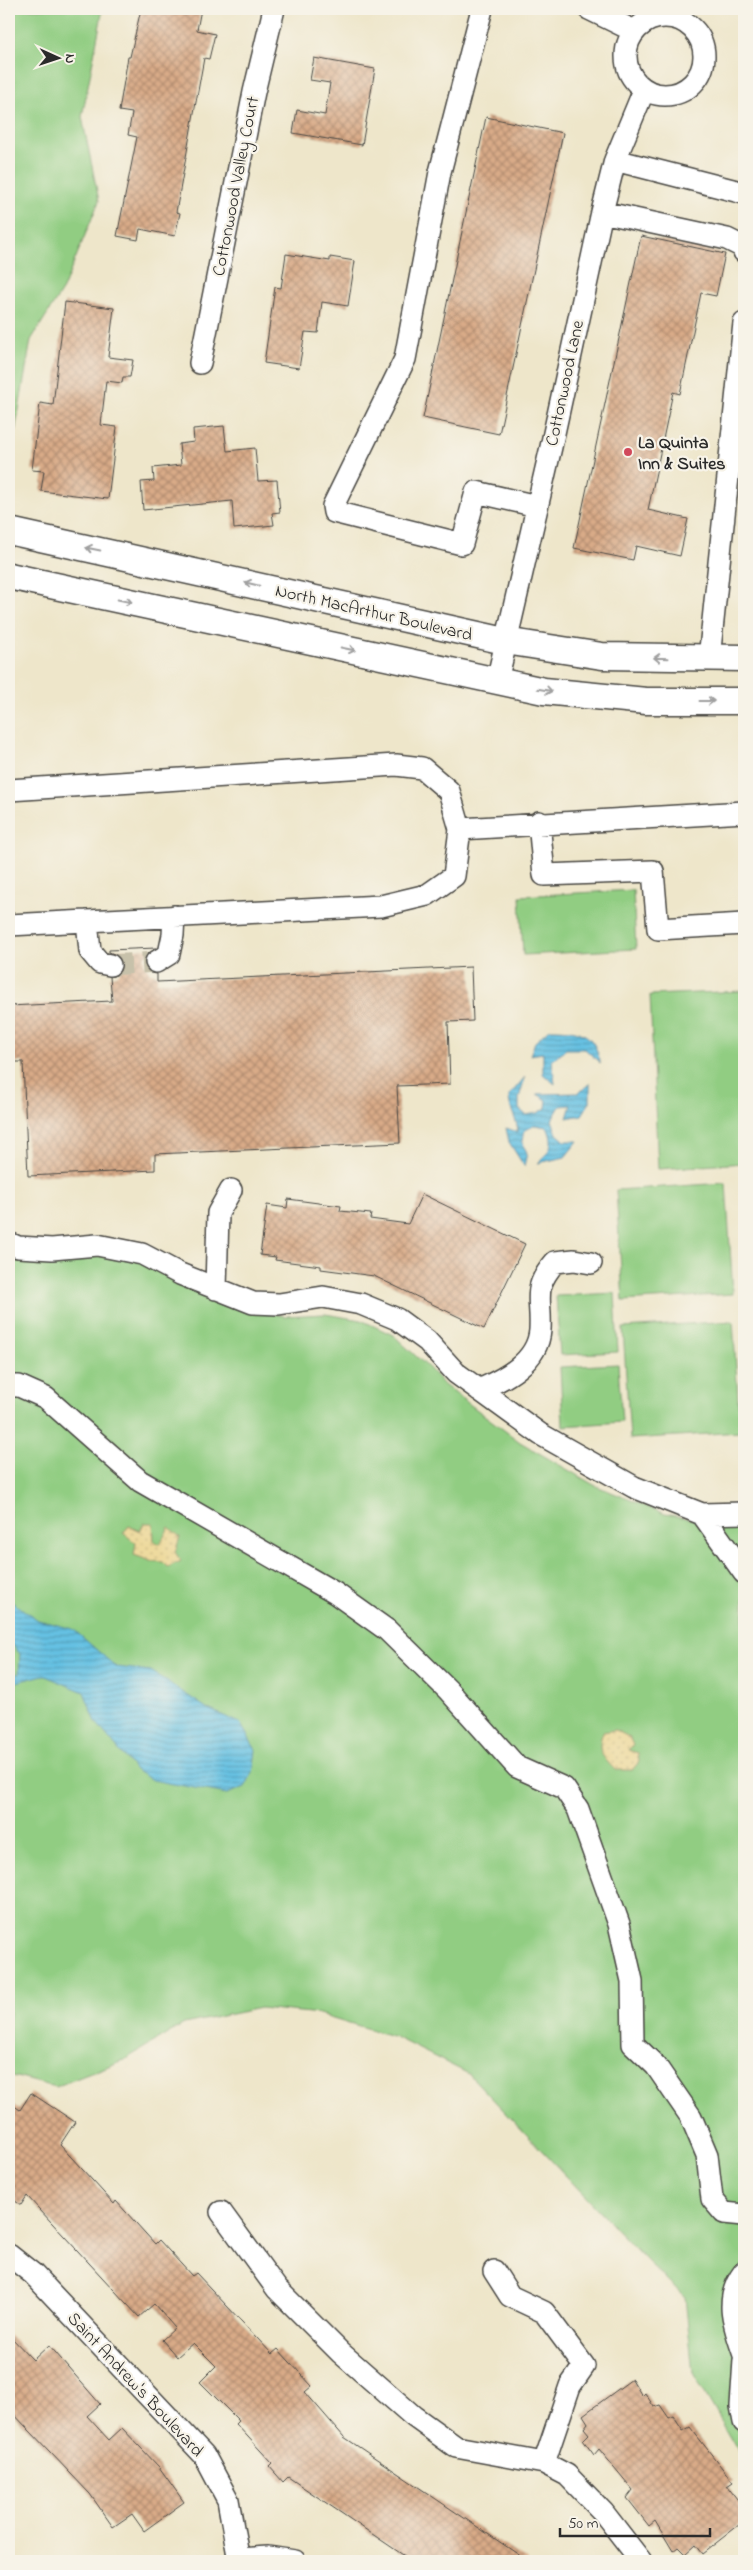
<svg xmlns="http://www.w3.org/2000/svg" width="753" height="2570" font-family="'Indie Flower',sans-serif">
<style>
.green{fill:#91cd82;stroke:#5e7c56}
.sand{fill:url(#sand-dots);stroke:#8c8264}
.water{fill:url(#water-rules);stroke:#487687}
.building{fill:url(#building-cross-hatch)}
.lines{fill:none;stroke-linecap:round;stroke-linejoin:round}
.minor-tunnel{stroke:#c7c1aa;stroke-width:21;stroke-dasharray:21 11;stroke-linecap:butt}
.minor-casing{stroke:#484743;stroke-width:24}
.major-casing{stroke:#484743;stroke-width:29}
.minor{stroke:#fff;stroke-width:21}
.major{stroke:#fff;stroke-width:26}
.oneway{stroke:#a0a0a0}
.poi-dot{fill:#d1495b;stroke:#f7f3e8;stroke-width:2}
.labels{text-anchor:middle;stroke-width:4.5;stroke-linejoin:round;paint-order:stroke}
.street-label{font-size:18px;fill:#2b2b2b;stroke:#f7f3e8}
.poi-label{font-size:18px;font-weight:bold;fill:#2b2b2b;stroke:#f7f3e8;text-anchor:start}
</style>
<defs>
<pattern id="sand-dots" width="8" height="8" patternUnits="userSpaceOnUse" patternTransform="scale(1.25)"><rect width="8" height="8" fill="#eeda9e"/><path d="M2 2h.1M6 6h.1" fill="none" stroke="#cb8" stroke-width="1.8" stroke-linecap="round"/></pattern>
<pattern id="water-rules" width="6" height="5" patternUnits="userSpaceOnUse" patternTransform="scale(1.25)"><rect width="6" height="5" fill="#65c1e3"/><path d="M0 2.5h6" fill="none" stroke="#539db8"/></pattern>
<pattern id="building-cross-hatch" width="8" height="8" patternUnits="userSpaceOnUse" patternTransform="scale(1.25)"><rect width="8" height="8" fill="#d9ab88"/><path d="M0 0l8 8M0 8l8-8" fill="none" stroke="#b08b6f"/></pattern>
</defs>
<rect width="100%" height="100%" fill="#f7f3e8"/>
<filter id="ink" filterUnits="userSpaceOnUse"><feTurbulence type="fractalNoise" baseFrequency=".02" numOctaves="2"/><feDisplacementMap in="SourceGraphic" scale="10" xChannelSelector="R" yChannelSelector="G"/><feConvolveMatrix kernelMatrix="1 2 1 2 8 2 1 2 1" color-interpolation-filters="sRGB"/></filter>
<filter id="wash" filterUnits="userSpaceOnUse"><feTurbulence type="fractalNoise" baseFrequency=".0096" numOctaves="4" result="noise"/><feDisplacementMap in="SourceGraphic" scale="20" xChannelSelector="R" yChannelSelector="G"/><feGaussianBlur stdDeviation="1.12" result="paint"/><feColorMatrix in="noise" values="0 0 0 0 0 0 0 0 0 0 0 0 0 0 0 0 0 1.4 0 .05"/><feComposite in="paint" operator="in"/></filter>
<g filter="url(#wash)">
<rect width="100%" height="100%" fill="#eee6ca"/>
<path class="green" d="M9,9H103L82,117L99,201L63,289L31,340L9,467Z
M633,890L636,949L523,955L520,896Z
M744,991V1163L658,1169L650,995Z
M726,1183L733,1294L623,1301L616,1190Z
M73,1252L129,1255L249,1309L284,1316L325,1314L361,1320L393,1335L429,1368L444,1385L520,1442L594,1485L665,1514L734,1527L744,1526V2460L693,2373L685,2297L648,2262L469,2074L395,2037L320,2014L260,2008L184,2024L124,2060L55,2087L9,2075V1256L38,1259Z
M615,1293L618,1352L560,1355L556,1296Z
M733,1321L740,1432L630,1439L623,1328Z
M618,1364L622,1422L563,1426L560,1367Z"/>
<path class="sand" d="M144,1523H153L154,1541L160,1544L169,1527L180,1537L175,1552L181,1561L168,1567L163,1562L151,1561L134,1555L136,1543L123,1533L129,1526L140,1531Z
M615,1730L629,1737L633,1745L628,1750L638,1753L639,1762L632,1770H615C602,1756 596,1751 603,1732Z"/>
<path class="water" d="M549,1029C577,1029 595,1031 600,1063L585,1049H566L552,1060L555,1084L543,1074V1053L530,1055L535,1042Z
M525,1077L519,1098V1109L526,1115L538,1113L546,1108L547,1100L537,1094L579,1093L590,1083V1102L582,1115L567,1118L571,1105L560,1106L552,1120L557,1134L565,1141H578L565,1157L538,1163C551,1150 555,1144 547,1127L535,1125L524,1131L522,1142L527,1153L524,1166L509,1142L506,1128L518,1132C517,1118 509,1110 509,1096Z
M9,1600L38,1620L73,1629L116,1667L151,1671L208,1709L240,1723L256,1750L253,1772L245,1787L227,1794L152,1780L135,1770L96,1722L84,1692L43,1675L9,1684V1669L19,1675L20,1654L9,1641Z"/>
<g id="blocks">
<path class="building" d="M141,9H201L197,30L215,34L209,59L204,58L176,212L180,213L175,236L140,229L138,240L117,236L137,137L128,135L132,113L119,111L128,57H130Z
M314,58L375,69L362,145L293,133L297,110L325,115L330,83L310,80Z
M486,117L563,133L499,434L423,418Z
M641,236L725,254L716,296L701,293L680,394L673,392L648,510L688,519L680,556L636,546L633,560L574,548Z
M286,254L330,261V257L355,261L348,306L322,302L318,333L305,332L299,368L264,363L275,287L281,288Z
M65,302L114,308L108,357L133,360L130,377H123L122,383L106,381L101,425L117,427L108,499L41,491L44,471L32,470L40,403L53,405Z
M224,426L227,451L255,448L258,481L277,480L280,512L272,513L274,525L234,529L232,501L143,510L141,482L154,481L153,468L181,465L179,444L194,442L193,429Z
M156,948L145,956L144,963L150,973L157,974V982L471,967L473,1021L448,1022L450,1084L397,1086L400,1143L155,1154V1170L28,1176L23,1062H9V1006L112,1001L110,977L119,974L122,967L119,956L109,952V950Z
M422,1194L525,1244L484,1329L374,1276L321,1269V1266L275,1260L276,1257L260,1255L267,1205L287,1208L288,1199L341,1206L340,1211L371,1214L370,1219L408,1224Z
M31,2093L75,2122L60,2145L114,2204L116,2201L155,2244L159,2240L192,2276L196,2273L272,2354L278,2349L312,2386L305,2392L344,2437L528,2561H412L288,2477L283,2482L269,2466L272,2463L236,2424L239,2421L200,2382L216,2366L193,2343L177,2357L162,2340L175,2328L154,2304L139,2317L27,2196L21,2205L9,2197V2102L20,2110Z
M9,2335L33,2360L49,2345L100,2404L87,2416L109,2440L122,2428L159,2467L184,2502L144,2531L132,2514L113,2527L90,2494L9,2409Z
M632,2379L642,2396L645,2393L654,2407L660,2405L669,2418L673,2416L683,2431L690,2427L733,2482L727,2486L744,2508V2521L702,2554L695,2545L685,2554L678,2547L673,2551L655,2521L649,2526L627,2498L633,2490L599,2449L594,2455L583,2440L589,2434L584,2428L588,2423L583,2415Z"/>
</g>
</g>
<g filter="url(#ink)">
<use href="#blocks" fill-opacity="0" stroke="#484743" stroke-width="1"/>
<g class="lines">
<path class="minor-tunnel" d="M110,965L156,962"/>
<g class="minor-casing">
<path id="minor" d="M482,9L440,172L405,359L333,506L334,512L462,544L476,492L537,506
M589,9L634,31
M626 56a39 39 0 1 1 78 0a39 39 0 1 1-78 0Z
M615,160L744,193
M602,212L727,239L743,247L744,252
M200,363L254,92L274,9
M709,659L744,323
M497,681L551,447L602,212L615,160L644,90
M9,790L396,765L422,768L449,791L460,829L454,876L427,895L381,906L9,925
M539,822L544,875L653,871L658,929L744,924
M460,829L744,812
M87,921L90,951L100,963L110,965
M156,962L169,954L173,935L174,916
M9,1243L18,1247L52,1249L97,1245L142,1254L180,1274L253,1303L279,1304L323,1297L361,1304L397,1319L427,1341L456,1373L540,1434L634,1487L702,1514L744,1513
M216,1289L218,1213L231,1190
M9,1386H19L46,1398L140,1481L335,1593L387,1630L448,1690L517,1767L564,1788L578,1809L619,1924L632,1981L633,2044L656,2066L691,2117L707,2155L712,2199L724,2213L744,2215
M479,1390C504,1379 538,1362 540,1330C542,1298 531,1290 555,1262L574,1260L591,1263
M702,1514L744,1573
M221,2212L277,2289L341,2353L413,2416L456,2447L544,2463L567,2475L603,2512L641,2561
M9,2255L33,2274L204,2455L228,2500L239,2561
M494,2271L510,2296L544,2312L584,2366L570,2386L544,2463
M744,2272C723,2299 734,2326 744,2355
M744,2360L741,2406L744,2422
M239,2559L268,2557L295,2561"/>
</g>
<g class="major-casing">
<path id="major" d="M9,531L505,641L602,656L744,658
M9,576L544,691L646,701H744"/>
</g>
<use href="#minor" class="minor"/>
<use href="#major" class="major"/>
</g>
<defs><path id="oneway-shaft" d="M-6 0H5M1.5-3L5.5 0L1.5 3" fill="none" stroke-width="1.6" stroke-linecap="round" stroke-linejoin="round" transform="scale(1.25)"/></defs>
<g class="oneway">
<use href="#oneway-shaft" transform="translate(93 549) rotate(-168)"/>
<use href="#oneway-shaft" transform="translate(252 584) rotate(-167)"/>
<use href="#oneway-shaft" transform="translate(125 601) rotate(12)"/>
<use href="#oneway-shaft" transform="translate(348 649) rotate(12)"/>
<use href="#oneway-shaft" transform="translate(661 658) rotate(-178)"/>
<use href="#oneway-shaft" transform="translate(545 690) rotate(9)"/>
<use href="#oneway-shaft" transform="translate(707 701)"/>
</g>
</g>
<circle class="poi-dot" cx="628" cy="452" r="5"/>
<g class="labels">
<g class="street-label">
<text transform="translate(235 186) rotate(-79)" y="6">Cottonwood Valley Court</text>
<text transform="translate(564 383) rotate(-78)" y="6">Cottonwood Lane</text>
<text transform="translate(374 612) rotate(13)" y="6">North MacArthur Boulevard</text>
<text transform="translate(136 2384) rotate(47)" y="6">Saint Andrew's Boulevard</text>
</g>
<g class="poi-label">
<text x="638" y="448">La Quinta<tspan x="638" dy="21">Inn &amp; Suites</tspan></text>
</g>
</g>
<rect width="753" height="2570" fill="none" stroke="#f7f3e8" stroke-width="30"/>
<g transform="translate(58 58) rotate(93)" stroke="#f7f3e8" stroke-width="4" paint-order="stroke">
<path d="M0-4L9 19L0 12L-9 19Z" fill="#2b2b2b"/>
<text y="-8" font-size="14" font-weight="bold" text-anchor="middle" fill="#2b2b2b">N</text>
</g>
<path d="M560 2528v8h150v-8" fill="none" stroke="#2b2b2b" stroke-width="2.5"/>
<text x="568" y="2528" font-size="15" fill="#2b2b2b" stroke="#f7f3e8" stroke-width="4" paint-order="stroke">50 m</text>
</svg>
